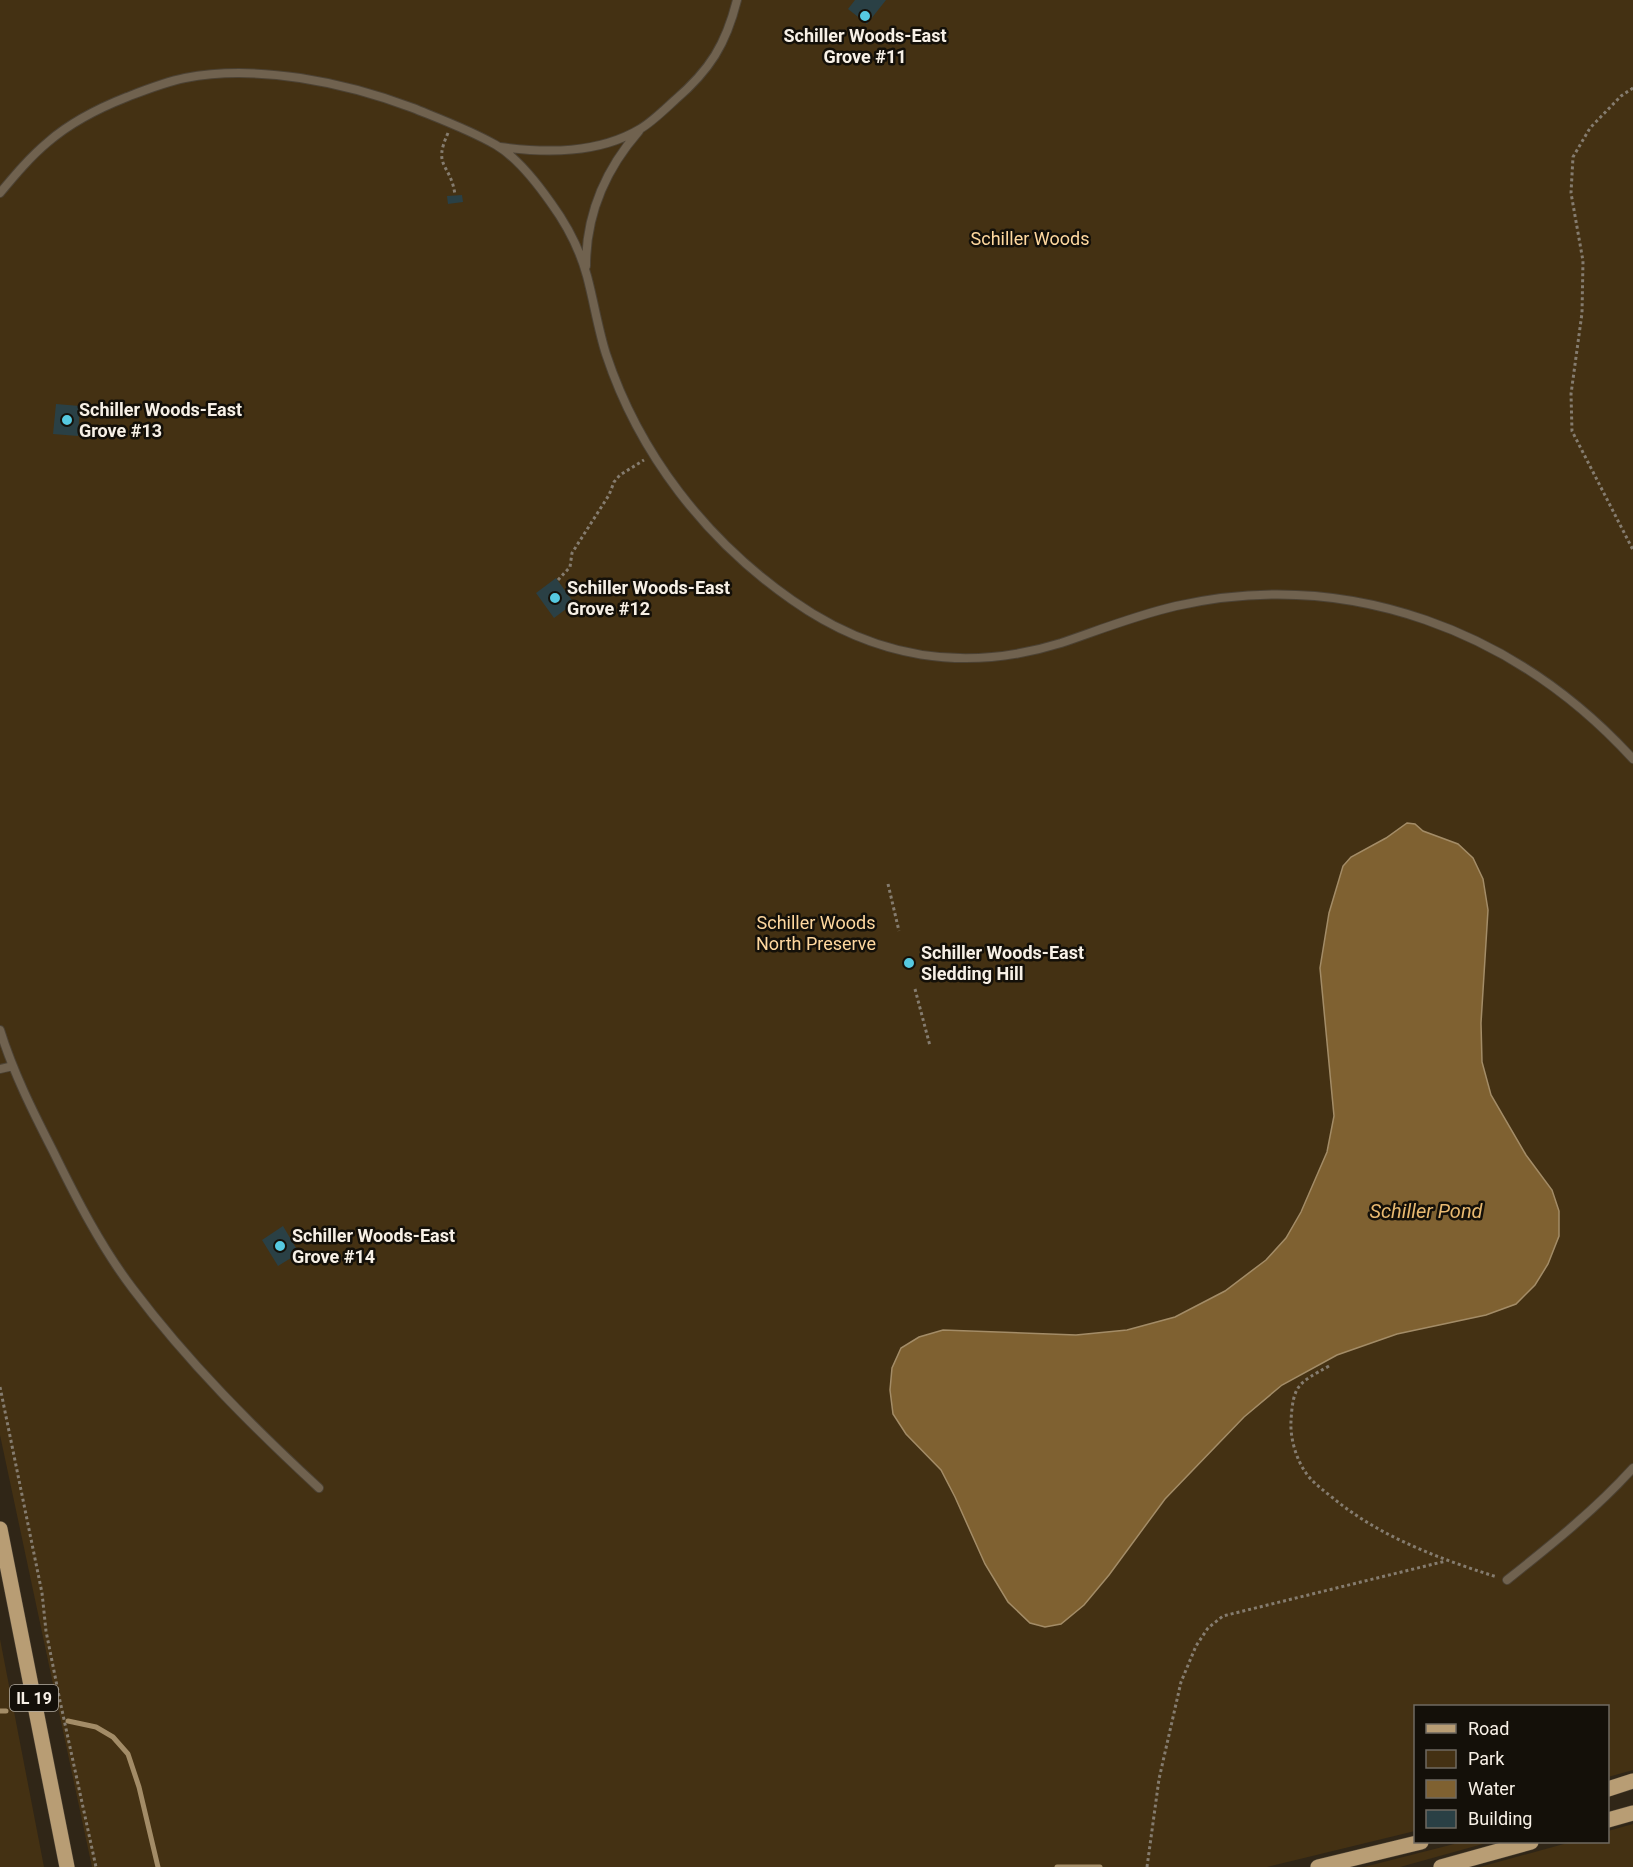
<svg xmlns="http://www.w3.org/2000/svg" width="1633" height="1867" font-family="Roboto,sans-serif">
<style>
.green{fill:#443113}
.water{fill:#7f6131;stroke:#a38c67;stroke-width:1.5}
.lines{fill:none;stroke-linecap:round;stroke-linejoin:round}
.stream{stroke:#a38c67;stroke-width:5}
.building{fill:#2a4045}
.service-casing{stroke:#4c4234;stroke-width:10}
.primary-casing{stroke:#4c4234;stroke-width:16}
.path{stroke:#857c6f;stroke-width:3;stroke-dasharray:3 3;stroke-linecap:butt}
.service{stroke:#70624f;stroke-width:8}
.primary{stroke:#b89d74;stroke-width:15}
.poi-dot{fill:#56c9e0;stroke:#141009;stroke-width:2}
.labels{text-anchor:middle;stroke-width:5;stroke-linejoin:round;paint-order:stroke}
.shield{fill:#141009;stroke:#b3ada4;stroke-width:1.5}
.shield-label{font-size:16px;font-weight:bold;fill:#f7f0e6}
.poi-label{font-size:18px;font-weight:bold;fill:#f7f0e6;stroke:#141009;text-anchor:start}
.park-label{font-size:18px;fill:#ffd89f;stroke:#141009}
.water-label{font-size:20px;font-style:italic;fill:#e8b971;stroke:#141009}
</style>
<rect width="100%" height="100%" fill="#302617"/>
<path class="green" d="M0,0H1633V1770L1608,1777V1706H1416L1415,1831L1267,1867H92L0,1435Z
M0,1639L44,1867H0Z
M1633,1824V1867H1480L1571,1842H1608V1831Z
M1462,1842H1490L1400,1867H1364Z"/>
<path class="water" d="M1407,823L1415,824L1423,831L1458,844L1473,858L1483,879L1488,910L1481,1023L1482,1062L1491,1095L1526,1155L1552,1190L1559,1211V1236L1548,1264L1535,1285L1516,1304L1486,1315L1397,1334L1337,1355L1282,1385L1244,1417L1165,1499L1109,1575L1084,1605L1061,1624L1045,1627L1030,1623L1008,1602L985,1564L955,1497L941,1470L906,1434L893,1414L890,1390L892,1368L901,1348L919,1337L943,1330L1076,1335L1127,1330L1175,1317L1225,1291L1266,1260L1286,1238L1301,1212L1327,1152L1334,1116L1320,968L1329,913L1343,866L1351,857L1386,838Z"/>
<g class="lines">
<path class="stream" d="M0,1711H6
M68,1721L96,1727L113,1737L128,1754L139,1787L158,1867
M1057,1867H1100"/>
</g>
<path class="building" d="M855,0H886L867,24L848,9Z
M462,195L463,202L448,204L447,196Z
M56,404L80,406L78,436L53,434Z
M556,578L574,603L554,618L536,593Z
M283,1226L299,1253L278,1266L262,1240Z"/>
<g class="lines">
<g class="service-casing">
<path id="service" d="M500,147C546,153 598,154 640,129C652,122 664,110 675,100C710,70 726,44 737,0
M0,193C15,175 30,157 48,142C71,122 99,108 127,97C145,90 165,82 185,78C257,64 344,82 413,108C440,119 470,130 496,145C518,158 537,183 551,203C567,225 580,250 587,276C594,302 598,329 606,354C639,454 706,540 792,600C874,658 965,673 1061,643C1099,630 1137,615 1176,606C1349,567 1516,631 1633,759
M586,266C586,214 605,170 639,131
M0,1030C13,1072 33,1112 53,1151C76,1198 101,1247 133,1289C188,1362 252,1426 319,1488
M0,1069L13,1066
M1507,1580C1551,1545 1595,1510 1633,1468"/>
</g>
<g class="primary-casing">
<path id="primary" d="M0,1529L67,1867
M1608,1789L1633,1781
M1608,1820L1633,1813
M1318,1867L1421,1842
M1441,1867L1531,1842"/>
</g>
<path class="path" d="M1633,88L1621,96L1590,128L1573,157L1571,193L1583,261L1582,313L1571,394L1572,431L1633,550
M448,133C432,168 451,163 455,195
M558,580L570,567L572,553L609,495L614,482L620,475L644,460
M888,884L899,931
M915,989L930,1046
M1329,1366C1299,1383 1293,1384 1291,1421C1290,1438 1296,1459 1306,1473C1313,1483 1323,1490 1333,1498C1380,1537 1440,1559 1497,1577
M0,1387L42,1593L46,1631L60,1701L96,1867
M1147,1867L1159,1779L1181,1682L1196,1646L1208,1628L1223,1616L1446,1561"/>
<use href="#service" class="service"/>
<use href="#primary" class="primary"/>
</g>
<g class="poi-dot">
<circle cx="865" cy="16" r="6"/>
<circle cx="67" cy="420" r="6"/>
<circle cx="555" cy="598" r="6"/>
<circle cx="909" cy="963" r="6"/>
<circle cx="280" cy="1246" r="6"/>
</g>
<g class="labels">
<rect class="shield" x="10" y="1685" width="48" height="26" rx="4.5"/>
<g class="shield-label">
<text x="34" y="1704">IL 19</text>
</g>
<g class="poi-label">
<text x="865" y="42" text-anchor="middle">Schiller Woods-East<tspan x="865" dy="21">Grove #11</tspan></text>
<text x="79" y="416">Schiller Woods-East<tspan x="79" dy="21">Grove #13</tspan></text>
<text x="567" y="594">Schiller Woods-East<tspan x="567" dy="21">Grove #12</tspan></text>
<text x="921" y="959">Schiller Woods-East<tspan x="921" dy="21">Sledding Hill</tspan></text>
<text x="292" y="1242">Schiller Woods-East<tspan x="292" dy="21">Grove #14</tspan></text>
</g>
<g class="park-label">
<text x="1030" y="245">Schiller Woods</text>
<text x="816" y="929">Schiller Woods<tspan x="816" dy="21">North Preserve</tspan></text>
</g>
<g class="water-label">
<text x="1426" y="1218">Schiller Pond</text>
</g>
</g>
<rect x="1414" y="1705" width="195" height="138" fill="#141009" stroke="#6f6a61" stroke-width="1.5"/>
<rect x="1426" y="1724" width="30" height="9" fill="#b89d74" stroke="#6f6a61" stroke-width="1.5"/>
<text x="1468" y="1735" font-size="18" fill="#f7f0e6">Road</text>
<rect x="1426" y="1750" width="30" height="18" fill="#443113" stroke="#6f6a61" stroke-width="1.5"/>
<text x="1468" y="1765" font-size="18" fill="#f7f0e6">Park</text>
<rect x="1426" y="1780" width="30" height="18" fill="#7f6131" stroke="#6f6a61" stroke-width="1.5"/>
<text x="1468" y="1795" font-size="18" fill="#f7f0e6">Water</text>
<rect x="1426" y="1810" width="30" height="18" fill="#2a4045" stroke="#6f6a61" stroke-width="1.5"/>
<text x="1468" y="1825" font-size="18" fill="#f7f0e6">Building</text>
</svg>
